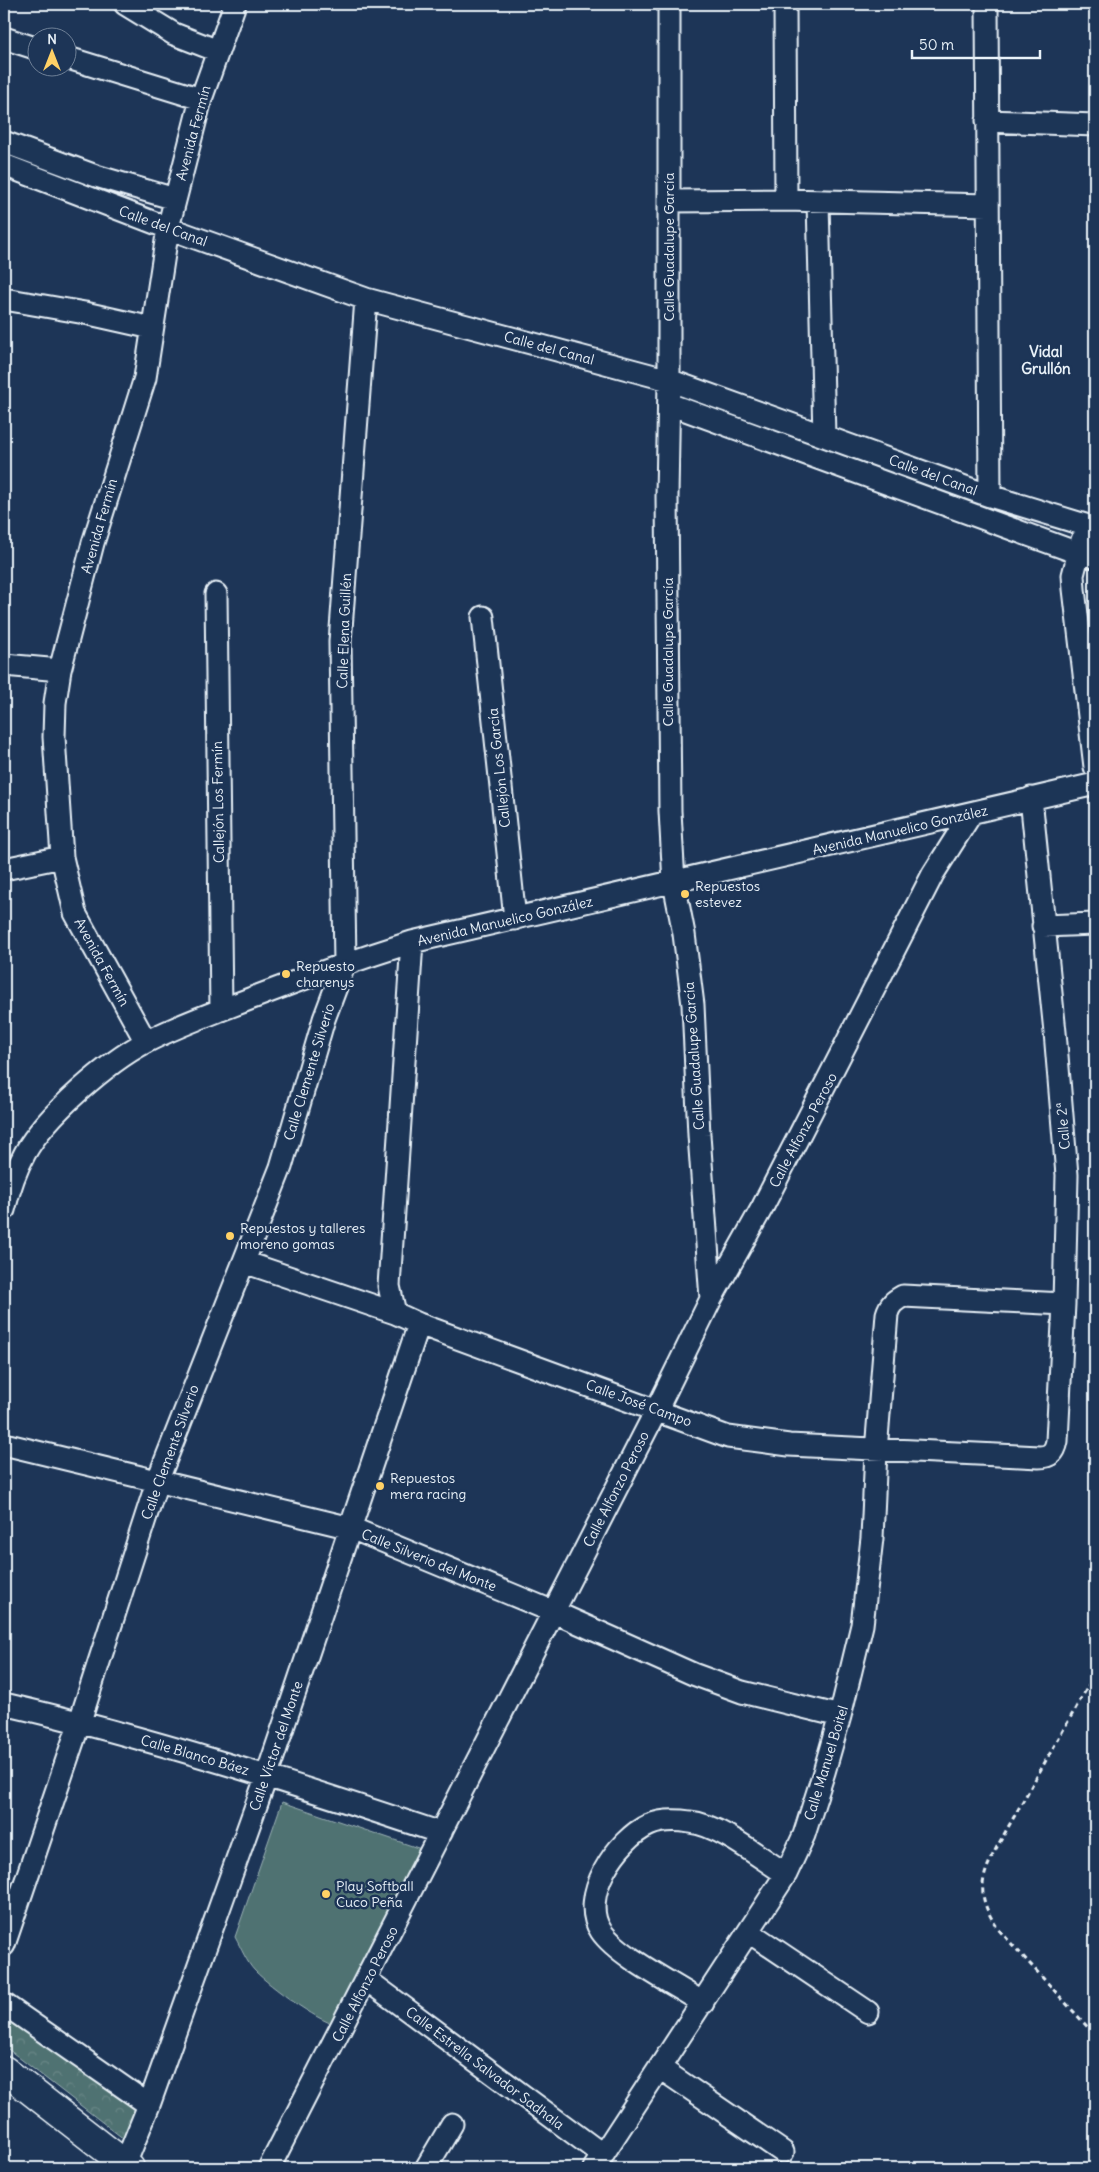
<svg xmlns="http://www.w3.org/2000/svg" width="1099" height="2172" font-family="Delius,sans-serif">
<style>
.park{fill:url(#park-crowns);stroke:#9cb2b5}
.garden{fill:#507272;stroke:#9cb2b5}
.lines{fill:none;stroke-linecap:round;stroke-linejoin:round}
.minor-casing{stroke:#e8f1f8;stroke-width:25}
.major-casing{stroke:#e8f1f8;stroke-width:31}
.path{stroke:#e8f1f8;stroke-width:3;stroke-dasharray:5 4;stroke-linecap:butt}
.minor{stroke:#1d3557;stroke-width:21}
.major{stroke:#1d3557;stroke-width:28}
.poi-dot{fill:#ffd166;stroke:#1d3557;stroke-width:2}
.labels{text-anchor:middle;stroke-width:5;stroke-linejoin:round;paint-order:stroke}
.street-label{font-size:14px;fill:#e8f1f8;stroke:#1d3557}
.poi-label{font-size:14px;fill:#e8f1f8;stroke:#1d3557;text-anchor:start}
.neighbourhood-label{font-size:15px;font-weight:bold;fill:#e8f1f8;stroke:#1d3557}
</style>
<defs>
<pattern id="park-crowns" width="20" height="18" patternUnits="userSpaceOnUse" patternTransform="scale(1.25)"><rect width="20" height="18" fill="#507272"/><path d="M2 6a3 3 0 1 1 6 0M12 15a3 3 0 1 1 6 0" fill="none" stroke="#698787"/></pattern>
</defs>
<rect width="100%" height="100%" fill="#1d3557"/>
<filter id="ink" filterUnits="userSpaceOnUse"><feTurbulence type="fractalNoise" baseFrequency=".02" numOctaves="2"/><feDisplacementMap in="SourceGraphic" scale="10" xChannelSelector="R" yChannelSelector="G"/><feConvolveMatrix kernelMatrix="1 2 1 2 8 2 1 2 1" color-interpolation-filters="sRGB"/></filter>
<g filter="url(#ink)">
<path class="park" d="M4,1996L147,2105L129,2143L4,2046Z"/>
<path class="garden" d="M282,1802L424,1850L336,2025C316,2020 271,1987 255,1971C247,1963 241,1948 235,1937Z"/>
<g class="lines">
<g class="minor-casing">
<path id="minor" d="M125,4L174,34L218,51
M669,4V380L667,497L670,811L674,883L684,934L693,1005L699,1135L711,1299
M987,4L990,496
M4,38L38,49
M68,58L201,99
M987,121L1095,125
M4,142L96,176L175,199
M4,165L168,228L366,299L669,380L990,496L1095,528
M786,200L988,205
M669,201L786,200L785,4
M818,202L824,436
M4,299L85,313L152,328
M669,404L1078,553L1095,557
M1082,540L1073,575L1074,589L1095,767
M216,594L221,1010
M483,617L515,919
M4,665L60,670
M4,869L62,857
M1043,926L1095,924
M146,1042L75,913L62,857L54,737L55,703L60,670L93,543L145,378L168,228L201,99L235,4
M4,1210C9,1190 15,1171 25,1153C46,1115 108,1062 146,1042C180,1024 219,1011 255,997C307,977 358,959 412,942L1095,784
M244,1262L395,1313L419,1324L728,1437L789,1445L1039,1457C1050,1457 1055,1452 1057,1441L1064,1304L1067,1175L1055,1032L1031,798
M395,1313L389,1286L412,942
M4,1444L351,1528L554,1612L693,1674L742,1692L840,1716
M4,1704C152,1738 297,1785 441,1833
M749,1932L868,2012
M4,1945L80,1721L157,1482L281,1167L324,1019L345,963L340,642L366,299
M367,1980L603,2155
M703,2003C676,1985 618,1956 601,1931C578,1897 617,1839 649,1825C661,1820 677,1820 690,1822C720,1825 760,1858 786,1874
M4,2004L149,2105
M660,2068L783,2152
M125,2164L149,2105L267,1775L419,1324
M269,2168L657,1409L711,1299L763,1206L933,874L971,814
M426,2168L452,2124
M594,2168L786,1874L804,1835L824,1772L840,1716L862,1625L872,1538L876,1451L887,1314C890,1304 894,1301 903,1296L1064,1304"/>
</g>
<g class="major-casing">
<path id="major" d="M4,2070L130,2168"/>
</g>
<path class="path" d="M1095,1674L998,1845C979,1880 976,1897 999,1930L1095,2035"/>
<use href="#minor" class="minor"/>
<use href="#major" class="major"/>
</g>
</g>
<g class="poi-dot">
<circle cx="685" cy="894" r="5"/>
<circle cx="286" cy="974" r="5"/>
<circle cx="230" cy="1236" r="5"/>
<circle cx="380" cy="1486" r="5"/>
<circle cx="326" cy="1894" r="5"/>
</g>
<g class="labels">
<g class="street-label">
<text transform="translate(193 133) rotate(-75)" y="5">Avenida Fermín</text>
<text transform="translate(163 226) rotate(20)" y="5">Calle del Canal</text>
<text transform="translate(669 247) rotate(-90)" y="5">Calle Guadalupe García</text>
<text transform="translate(549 348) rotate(15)" y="5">Calle del Canal</text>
<text transform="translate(933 475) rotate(20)" y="5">Calle del Canal</text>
<text transform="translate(99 526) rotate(-74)" y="5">Avenida Fermín</text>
<text transform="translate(344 631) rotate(-88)" y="5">Calle Elena Guillén</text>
<text transform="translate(668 652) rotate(-90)" y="5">Calle Guadalupe García</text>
<text transform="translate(499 768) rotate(-96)" y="5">Callejón Los García</text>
<text transform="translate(218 802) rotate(-91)" y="5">Callejón Los Fermín</text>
<text transform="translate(900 830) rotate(-13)" y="5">Avenida Manuelico González</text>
<text transform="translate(505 921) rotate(-13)" y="5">Avenida Manuelico González</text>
<text transform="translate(102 962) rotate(61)" y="5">Avenida Fermín</text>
<text transform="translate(694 1056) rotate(-94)" y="5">Calle Guadalupe García</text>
<text transform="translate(309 1072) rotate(-73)" y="5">Calle Clemente Silverio</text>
<text transform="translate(1063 1126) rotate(-95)" y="5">Calle 2ª</text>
<text transform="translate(803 1130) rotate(-62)" y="5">Calle Alfonzo Peroso</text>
<text transform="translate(639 1403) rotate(20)" y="5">Calle José Campo</text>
<text transform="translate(170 1452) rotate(-70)" y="5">Calle Clemente Silverio</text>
<text transform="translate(616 1489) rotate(-63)" y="5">Calle Alfonzo Peroso</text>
<text transform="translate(429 1560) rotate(22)" y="5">Calle Silverio del Monte</text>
<text transform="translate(276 1746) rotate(-71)" y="5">Calle Víctor del Monte</text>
<text transform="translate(195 1755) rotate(16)" y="5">Calle Blanco Báez</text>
<text transform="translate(826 1763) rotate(-73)" y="5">Calle Manuel Boitel</text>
<text transform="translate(365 1984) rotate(-63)" y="5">Calle Alfonzo Peroso</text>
<text transform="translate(485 2068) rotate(37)" y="5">Calle Estrella Salvador Sadhala</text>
</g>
<g class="poi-label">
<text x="695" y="891">Repuestos<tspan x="695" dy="16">estevez</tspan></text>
<text x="296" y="971">Repuesto<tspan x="296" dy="16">charenys</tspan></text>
<text x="240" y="1233">Repuestos y talleres<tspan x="240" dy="16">moreno gomas</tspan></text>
<text x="390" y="1483">Repuestos<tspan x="390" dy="16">mera racing</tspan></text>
<text x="336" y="1891">Play Softball<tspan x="336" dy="16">Cuco Peña</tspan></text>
</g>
<g class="neighbourhood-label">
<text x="1046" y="357">Vidal<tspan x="1046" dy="17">Grullón</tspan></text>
</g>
</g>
<rect width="1099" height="2172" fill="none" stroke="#1d3557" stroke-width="20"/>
<rect x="10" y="10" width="1079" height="2152" fill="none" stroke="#e8f1f8" stroke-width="2" filter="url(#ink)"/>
<g transform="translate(52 52)"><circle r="24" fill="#1d3557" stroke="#6e8097"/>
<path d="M0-4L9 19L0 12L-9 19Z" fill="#ffd166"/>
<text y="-8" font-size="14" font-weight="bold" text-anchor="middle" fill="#e8f1f8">N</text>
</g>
<path d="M912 50v8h128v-8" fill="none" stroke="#e8f1f8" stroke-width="2.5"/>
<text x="919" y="50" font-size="15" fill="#e8f1f8" stroke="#1d3557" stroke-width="4" paint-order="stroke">50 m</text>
</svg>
